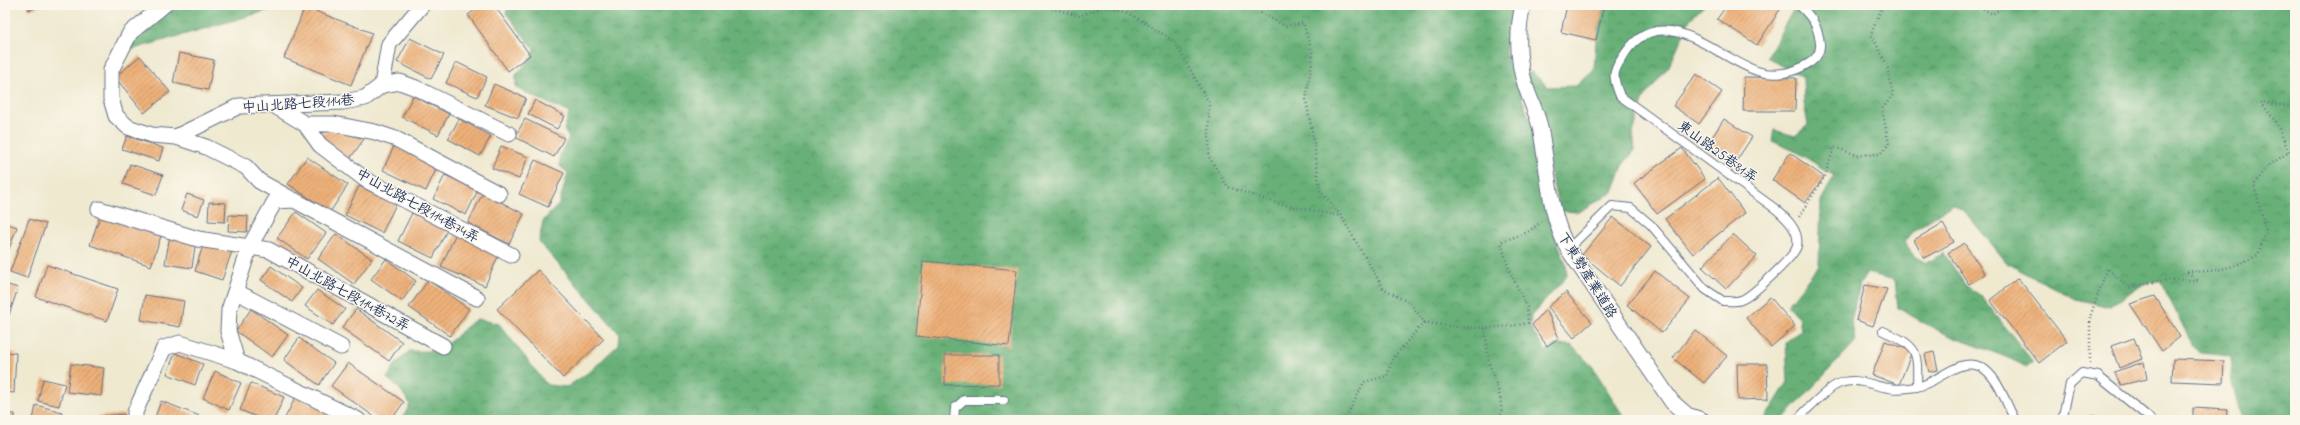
<svg xmlns="http://www.w3.org/2000/svg" width="2300" height="425" font-family="'Indie Flower','LXGW WenKai TC',sans-serif">
<style>
.forest{fill:url(#forest-crowns);stroke:#41706b}
.building{fill:url(#building-hatch)}
.lines{fill:none;stroke-linecap:round;stroke-linejoin:round}
.service-casing{stroke:#657086;stroke-width:10}
.minor-casing{stroke:#657086;stroke-width:17}
.path{stroke:#657086;stroke-width:2.5;stroke-dasharray:1 3;stroke-linecap:butt}
.service{stroke:#fff;stroke-width:8}
.minor{stroke:#fff;stroke-width:15}
.labels{text-anchor:middle;stroke-width:3;stroke-linejoin:round;paint-order:stroke}
.street-label{font-size:14px;fill:#1b2f5e;stroke:#fbf7ec}
</style>
<defs>
<pattern id="forest-crowns" width="20" height="18" patternUnits="userSpaceOnUse"><rect width="20" height="18" fill="#67b078"/><path d="M2 6a3 3 0 1 1 6 0M12 15a3 3 0 1 1 6 0" fill="none" stroke="#549066"/></pattern>
<pattern id="building-hatch" width="6" height="6" patternUnits="userSpaceOnUse"><rect width="6" height="6" fill="#eeb179"/><path d="M-1 1l2-2M0 6l6-6M5 7l2-2" fill="none" stroke="#c09066"/></pattern>
</defs>
<rect width="100%" height="100%" fill="#fbf7ec"/>
<filter id="ink" filterUnits="userSpaceOnUse"><feTurbulence type="fractalNoise" baseFrequency=".025" numOctaves="2"/><feDisplacementMap in="SourceGraphic" scale="8" xChannelSelector="R" yChannelSelector="G"/><feConvolveMatrix kernelMatrix="1 2 1 2 8 2 1 2 1" color-interpolation-filters="sRGB"/></filter>
<filter id="wash" filterUnits="userSpaceOnUse"><feTurbulence type="fractalNoise" baseFrequency=".012" numOctaves="4" result="noise"/><feDisplacementMap in="SourceGraphic" scale="16" xChannelSelector="R" yChannelSelector="G"/><feGaussianBlur stdDeviation="0.9" result="paint"/><feColorMatrix in="noise" values="0 0 0 0 0 0 0 0 0 0 0 0 0 0 0 0 0 1.4 0 .05"/><feComposite in="paint" operator="in"/></filter>
<g filter="url(#wash)">
<rect width="100%" height="100%" fill="#efe9d0"/>
<path class="forest" d="M159,5H287L109,56L128,27Z
M509,5H1515L1505,52L1534,131L1555,236L1566,264L1567,276L1531,316L1530,327L1546,351L1556,345H1571L1592,366L1622,414V420H402L410,404L400,389L387,378L395,365L409,351C417,351 427,352 435,350C450,346 462,328 477,319L499,324L547,385L567,387L592,370L618,345L619,333L539,242L543,221L559,204L568,173L560,166V154L569,138L564,130L569,113L516,88V75L532,57L534,49L506,13Z
M1604,5H1705L1690,19L1669,66L1644,98L1633,133L1635,150L1624,163L1613,192L1579,212L1560,211L1525,76L1532,72L1548,87L1576,86L1594,69L1596,40Z
M1796,5H2295V420H2242L2232,382L2230,356L2200,353L2190,340L2160,280L2136,288L2110,307L2076,299L2008,264L1966,213L1953,204L1916,229L1904,242L1916,257L1926,263L1944,253L1965,285L1981,296L2033,362L2026,367C2004,354 1979,348 1955,338C1936,330 1917,319 1898,308L1895,280L1867,273L1860,284L1851,321L1856,341L1782,420H1764L1788,382L1786,342L1801,330L1799,318L1787,305L1819,266L1821,201L1834,176L1799,153L1772,141L1774,130L1795,136L1808,125L1804,103L1803,78L1767,57Z"/>
<g id="blocks">
<path class="building" d="M27,5H43L29,10Z
M482,5H494L530,55L508,71L468,15Z
M1567,5H1604L1596,40L1561,32Z
M1727,5H1776L1781,8L1757,45L1717,19Z
M305,7L372,33L351,85L284,58Z
M410,38L444,55L431,79L397,62Z
M179,53L214,60L208,90L173,83Z
M140,56L170,92L144,113L115,77Z
M456,62L487,77L477,97L446,83Z
M1696,74L1722,92L1699,124L1673,106Z
M1744,77L1796,78L1795,111H1743Z
M494,84L526,98L518,118L485,105Z
M413,96L449,114L438,135L402,117Z
M535,100L565,116L557,129L528,114Z
M459,119L491,136L480,156L448,139Z
M525,119L564,138L554,157L515,137Z
M1724,119L1752,137L1735,163L1707,145Z
M334,130L364,139L349,160L317,134Z
M127,136L163,148L159,161L122,149Z
M394,146L437,167L426,191L383,170Z
M501,146L528,157L519,179L492,168Z
M1682,148L1705,179L1657,214L1634,183Z
M1790,153L1824,177L1805,203L1772,180Z
M307,157L348,185L330,212L288,184Z
M535,160L564,173L548,207L519,194Z
M130,164L163,175L156,195L123,184Z
M445,175L478,190L466,215L433,199Z
M1718,178L1745,213L1693,254L1665,219Z
M359,186L396,204L382,233L345,215Z
M483,193L524,214L509,244L468,223Z
M187,194L204,200L198,216L181,210Z
M209,202L226,203L225,222L208,221Z
M296,212L326,233L307,259L277,238Z
M412,213L447,230L433,258L398,241Z
M229,215L248,216L247,232L228,231Z
M100,216L161,236L151,266L90,245Z
M1613,217L1651,247L1620,286L1582,255Z
M29,219L46,224L27,278L10,272Z
M5,223L17,227L5,260Z
M1943,223L1954,242L1924,258L1914,240Z
M456,233L500,252L485,286L441,267Z
M336,234L372,259L354,284L318,259Z
M1733,234L1757,256L1726,289L1702,267Z
M170,235L196,239L192,268L165,264Z
M204,242L232,251L222,280L195,271Z
M1964,243L1985,274L1969,284L1948,253Z
M386,259L416,281L402,301L371,279Z
M923,261L1017,270L1009,346L916,336Z
M47,265L118,289L107,321L36,297Z
M271,266L302,288L292,302L261,280Z
M538,270L604,339L563,378L497,309Z
M1655,271L1690,299L1662,333L1627,305Z
M2018,278L2067,341L2039,363L1990,300Z
M428,280L469,309L450,336L409,307Z
M5,284L18,288L5,327Z
M1865,285L1887,289L1873,326L1856,320Z
M317,290L345,309L333,325L305,306Z
M1566,292L1592,322L1574,338L1548,307Z
M145,295L184,301L180,327L141,320Z
M2155,296L2180,337L2162,351L2130,304Z
M1770,297L1795,326L1771,347L1746,318Z
M251,309L288,335L272,357L236,331Z
M356,309L402,342L389,361L342,328Z
M1546,309L1559,338L1547,346L1532,325Z
M1695,330L1727,356L1704,383L1673,358Z
M299,338L334,363L319,385L284,360Z
M2134,338L2142,359L2119,368L2111,346Z
M1885,341L1912,351L1899,385L1872,375Z
M5,352L16,353L14,393L5,392Z
M1934,352L1938,370L1929,372L1925,354Z
M175,353L203,364L195,385L167,374Z
M945,355H999V384L945,385Z
M2173,359L2224,361L2223,383L2172,381Z
M2144,362L2147,379L2121,385L2114,372Z
M348,363L404,402L391,420H379L331,386Z
M71,364L104,368L101,396L67,392Z
M1737,364H1767L1768,399L1738,400Z
M215,371L241,383L229,410L203,398Z
M43,379L65,384L59,406L38,401Z
M251,383L284,397L274,420H264L240,410Z
M296,396L328,412L323,420H284Z
M161,401L210,420H154Z
M36,405L62,412L60,420H33Z
M2193,408L2227,410L2226,420H2193Z
M5,414H15V420H5Z
M124,414L125,420H94V417Z
M333,415L342,420H330Z
M2091,415L2109,419V420H2090Z"/>
</g>
</g>
<g filter="url(#ink)">
<use href="#blocks" fill-opacity="0" stroke="#657086" stroke-width="1"/>
<g class="lines">
<g class="service-casing">
<path id="service" d="M1568,249L1612,206L1631,208L1651,225L1705,289L1723,301C1728,301 1736,302 1741,300C1751,297 1795,256 1797,246C1800,231 1787,219 1777,210L1620,96C1611,74 1613,71 1626,52C1663,0 1716,57 1757,71C1774,77 1794,73 1809,63C1816,59 1821,52 1820,43C1818,26 1812,17 1799,5
M1883,331C1918,346 1918,350 1917,387
M954,420L955,408L964,400H1004
M1797,420C1806,410 1827,389 1838,384C1855,376 1873,386 1889,388C1897,390 1908,388 1916,387C1938,384 1958,356 1981,367C1998,376 2006,404 2015,420
M2062,420L2070,384L2082,373L2098,376L2152,420"/>
</g>
<g class="minor-casing">
<path id="minor" d="M164,5L130,33L111,70V99L116,116L128,127L152,135L176,137L239,106L343,102L365,98L382,85L389,44L422,5
M1523,5C1517,29 1517,60 1525,84C1529,98 1537,113 1540,127C1549,170 1547,209 1568,249L1672,402L1687,415L1702,420
M382,85L400,82L416,88L509,134
M275,106L305,124L320,145L366,180L511,255
M305,124H334L375,132L396,139L499,194
M176,137L206,147L246,167L259,181L293,200
M99,209L198,239L269,250L443,346
M237,292L341,347
M237,361L228,331L229,310L250,246L275,201L294,200L477,298
M135,420V412L164,348L180,343L237,361L358,420"/>
</g>
<path class="path" d="M1040,5L1080,16L1104,6L1129,13L1174,41L1209,103V157L1228,187L1276,203L1340,216
M1259,5L1261,13L1285,26L1303,23L1313,55L1306,100L1314,142L1320,190L1341,216L1383,288L1411,304L1424,322L1393,358L1387,376L1364,382L1345,420
M1976,5L1993,14L2005,5
M1799,217L1825,176L1834,147L1857,155L1880,154L1889,144L1882,109L1893,95L1887,65L1871,34L1883,5
M1424,322C1459,329 1493,330 1528,323L1527,307L1509,270L1501,242L1528,232L1541,222
M1484,328C1487,339 1487,351 1489,362C1494,382 1505,399 1500,420
M2090,363V317L2107,268L2129,288C2155,280 2172,278 2199,281L2186,271C2216,273 2232,268 2258,255L2266,231L2254,185L2268,166L2289,152L2276,122L2261,102L2295,107"/>
<use href="#service" class="service"/>
<use href="#minor" class="minor"/>
</g>
</g>
<g class="labels">
<g class="street-label">
<text transform="translate(298 103) rotate(-4)" y="5">中山北路七段114巷</text>
<text transform="translate(1718 151) rotate(36)" y="5">東山路25巷81弄</text>
<text transform="translate(418 205) rotate(29)" y="5">中山北路七段114巷74弄</text>
<text transform="translate(1588 275) rotate(58)" y="5">下東勢產業道路</text>
<text transform="translate(348 293) rotate(29)" y="5">中山北路七段114巷72弄</text>
</g>
</g>
<rect width="2300" height="425" fill="none" stroke="#fbf7ec" stroke-width="20"/>
</svg>
